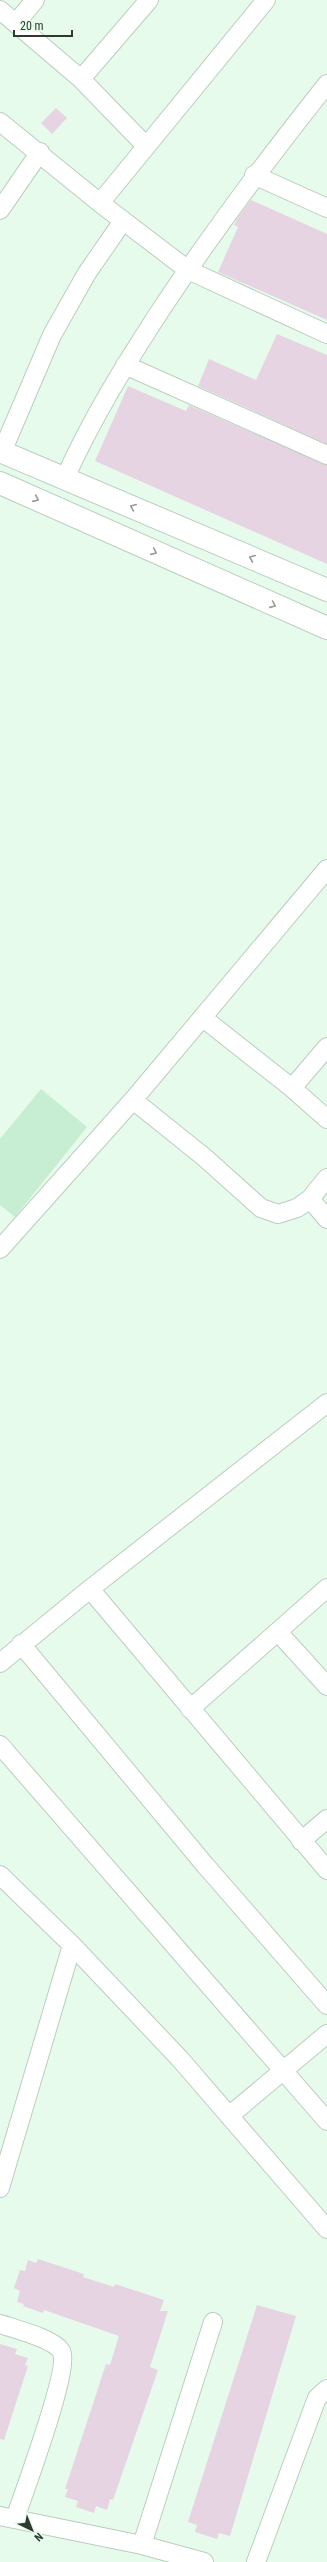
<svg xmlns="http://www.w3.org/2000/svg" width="327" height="2562" font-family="'Roboto Condensed',sans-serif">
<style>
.green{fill:#c7eed2}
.building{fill:#e7d4e3}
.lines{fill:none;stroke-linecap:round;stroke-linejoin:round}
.street-casing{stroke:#bacebf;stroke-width:20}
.secondary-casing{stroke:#bacebf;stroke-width:24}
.street{stroke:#fff;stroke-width:18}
.secondary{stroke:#fff;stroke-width:22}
.oneway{stroke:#989c98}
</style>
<rect width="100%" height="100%" fill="#e6fbec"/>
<path class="green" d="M41,1089L87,1127L15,1217L0,1205V1139Z"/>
<path class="building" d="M56,108L67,118L52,134L41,123Z
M251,200L327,234V320L218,272L238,227L234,225L237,219Z
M277,334L327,355V444L198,386L209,359L256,380Z
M128,386L186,411L189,405L327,465V564L95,461Z
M38,2259L84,2274L83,2277L114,2287L115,2284L164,2300L160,2311H168L150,2367L158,2370L113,2500L110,2499L107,2510L96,2506L94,2513L76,2507L78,2501L65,2497L68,2489H65L106,2364L110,2365L119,2336L44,2310L43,2313L23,2306L24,2304L17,2302L20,2291L14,2288L20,2270L25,2271L28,2260L36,2263Z
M257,2305L296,2316L230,2536L219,2533L217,2539L195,2532L197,2525L188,2522Z
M0,2344L17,2349L15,2354L28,2358L25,2365L28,2366L4,2440L0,2439Z"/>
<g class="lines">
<g class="street-casing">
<path id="street" d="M0,10L81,79L146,146
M16,23L35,0
M81,79L149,0
M0,122L100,203L188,270L327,334
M254,175L327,208
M100,203L266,0
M0,210L40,152
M125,365L327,455
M2,452L52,335L87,273L123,221
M65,478C93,416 125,365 162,308C214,230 269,157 327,84
M327,869L133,1100L204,1157L261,1208L278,1214L297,1208L310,1199L327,1178
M203,1018L292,1088L327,1119
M292,1088L327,1047
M310,1199L327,1219
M0,1249L133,1100
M90,1589L327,1870
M278,1632L327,1686
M21,1644L205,1865L327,2005
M0,1663L90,1589L327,1403
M190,1709L327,1588
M0,1745L327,2121
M301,1841L327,1819
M0,1875L72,1945L180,2059L327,2229
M229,2116L327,2034
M0,2188L72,1945
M0,2324C14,2329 53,2338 61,2351C71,2368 23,2494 15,2519
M0,2516L142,2545L204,2562
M142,2545L213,2322
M256,2562L317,2398L327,2389"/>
</g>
<g class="secondary-casing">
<path id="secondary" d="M0,451L327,590
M0,483L327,628"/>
</g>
<use href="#street" class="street"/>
<use href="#secondary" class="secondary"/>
</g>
<defs><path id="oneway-chevron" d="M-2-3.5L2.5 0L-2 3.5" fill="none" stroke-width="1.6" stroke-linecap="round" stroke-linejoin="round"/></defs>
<g class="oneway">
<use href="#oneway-chevron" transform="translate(36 499) rotate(24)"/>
<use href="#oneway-chevron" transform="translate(133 507) rotate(-157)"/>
<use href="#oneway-chevron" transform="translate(154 552) rotate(24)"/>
<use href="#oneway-chevron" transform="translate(252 558) rotate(-157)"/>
<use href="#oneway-chevron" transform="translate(273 605) rotate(24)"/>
</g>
<g transform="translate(32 2530) rotate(137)" stroke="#e6fbec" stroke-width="3" paint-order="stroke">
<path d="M0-3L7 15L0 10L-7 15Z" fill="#303832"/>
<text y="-6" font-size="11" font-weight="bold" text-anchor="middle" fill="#303832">N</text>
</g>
<path d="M14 30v6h58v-6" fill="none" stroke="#303832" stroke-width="2"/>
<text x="20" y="30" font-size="12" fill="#303832" stroke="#e6fbec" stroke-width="3" paint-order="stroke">20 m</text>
</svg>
